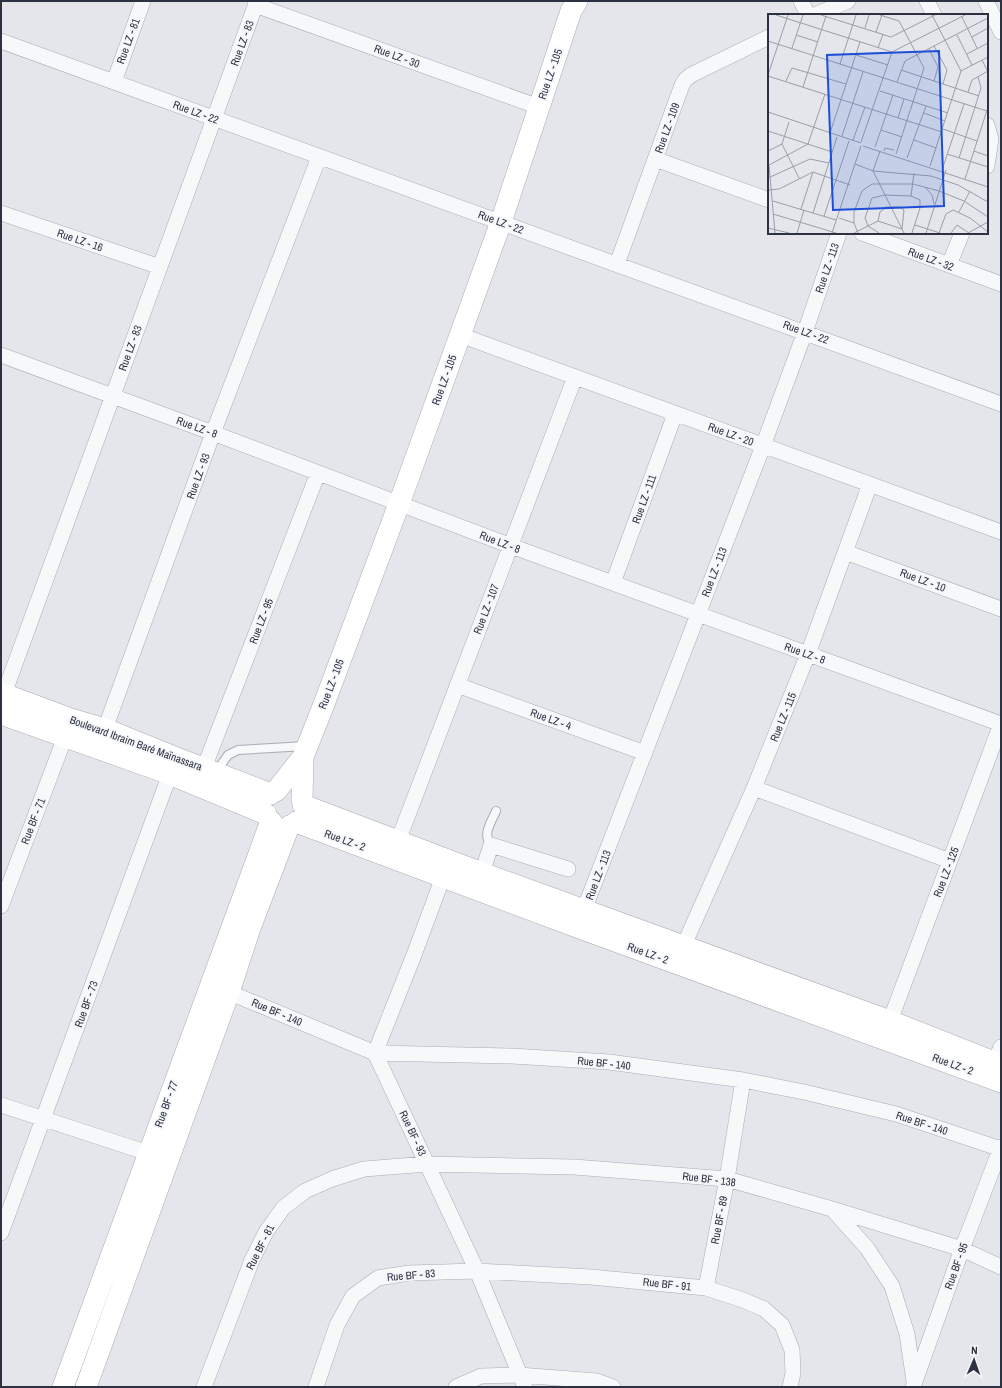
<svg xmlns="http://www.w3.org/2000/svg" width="1002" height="1388" font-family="'Archivo Narrow',sans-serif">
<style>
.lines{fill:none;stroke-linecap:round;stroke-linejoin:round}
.service-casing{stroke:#a9acb5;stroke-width:10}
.minor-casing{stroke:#a9acb5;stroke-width:16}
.secondary-casing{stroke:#a9acb5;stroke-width:22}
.service{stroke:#f7f8fa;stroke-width:8}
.minor{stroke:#f7f8fa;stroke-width:15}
.secondary{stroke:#fff;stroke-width:21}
.labels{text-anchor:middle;stroke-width:3.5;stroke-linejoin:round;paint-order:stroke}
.street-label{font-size:11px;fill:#2d3243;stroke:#f4f6f9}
.inset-road{fill:none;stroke:#9b9ea8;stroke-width:1}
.view{fill:#1d4ed8;fill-opacity:0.15;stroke:#1d4ed8;stroke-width:2}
.inset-edge{fill:none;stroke:#2d3243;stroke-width:2}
</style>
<rect width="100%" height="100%" fill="#e4e6eb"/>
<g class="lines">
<g class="service-casing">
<path id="service" d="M216,772L228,755L238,750L306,746
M491,845C482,834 491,823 496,811"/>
</g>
<g class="minor-casing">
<path id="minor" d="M801,1L808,15
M927,1L934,15
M986,1L1001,32
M255,5L539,107
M815,15L848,1
M1,41L1001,404
M114,82L143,1
M987,125L991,139L987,166
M655,159L769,200
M1,213L160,267
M862,233L1001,284
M617,264L682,85L685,80L691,75L769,37
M949,265L962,233
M460,335L1001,532
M1,355L213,433L511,546L1001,724
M845,552L1001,609
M613,583L675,414
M457,685L645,753
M4,694L257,1
M105,729L213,433L319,157
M204,768L318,473
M754,788L950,861
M398,841L575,377
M482,873L491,845L568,869
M443,877L414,955L375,1053L477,1271L525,1387
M1,906L65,737
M584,910L763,446L805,332L839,233
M685,946L688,936L754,788L808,654L870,484
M221,989L375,1053L512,1056L609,1062L743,1080L804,1092L896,1114L1001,1149
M890,1021L1001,724
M995,1062L1001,1047
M1,1105L148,1153L156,1159
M832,1209L867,1248L892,1286L907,1334L914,1381
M1,1233L170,774
M706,1288L727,1179L743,1080
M204,1387L252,1260L266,1232L283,1208L305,1191L332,1179L364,1169L427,1164L574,1167L727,1179L832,1209L962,1249L1001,1267
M316,1387L337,1325L353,1296L378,1278L409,1273L477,1271L591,1277L706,1288L743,1300L764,1309L782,1325L792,1350L793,1373L790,1387
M456,1387L481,1376L519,1375L597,1381L613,1387
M913,1387L962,1249L1001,1147"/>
</g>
<g class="secondary-casing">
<path id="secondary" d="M1,693L71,719L105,729L179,759L271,794
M1,714L170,774L266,814
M276,791L303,757L324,704L399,504L501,222L571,11L577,1
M302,800L303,757
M303,805L482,873L890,1021L1001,1065
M296,822L574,926L1001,1082
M63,1387L271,821
M86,1387L229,992L250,928L289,826"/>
</g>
<use href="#service" class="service"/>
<use href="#minor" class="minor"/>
<use href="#secondary" class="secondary"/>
</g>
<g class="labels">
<g class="street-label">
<text transform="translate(128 41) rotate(-70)" y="4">Rue LZ - 81</text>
<text transform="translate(242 43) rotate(-70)" y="4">Rue LZ - 83</text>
<text transform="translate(397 56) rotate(20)" y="4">Rue LZ - 30</text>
<text transform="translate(550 74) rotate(-71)" y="4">Rue LZ - 105</text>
<text transform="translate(196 112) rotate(20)" y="4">Rue LZ - 22</text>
<text transform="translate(667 128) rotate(-70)" y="4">Rue LZ - 109</text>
<text transform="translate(501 222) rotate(20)" y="4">Rue LZ - 22</text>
<text transform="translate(80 240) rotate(19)" y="4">Rue LZ - 16</text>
<text transform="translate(931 259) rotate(20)" y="4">Rue LZ - 32</text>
<text transform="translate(827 268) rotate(-71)" y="4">Rue LZ - 113</text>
<text transform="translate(806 332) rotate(20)" y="4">Rue LZ - 22</text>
<text transform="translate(130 348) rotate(-70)" y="4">Rue LZ - 83</text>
<text transform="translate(444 380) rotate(-70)" y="4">Rue LZ - 105</text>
<text transform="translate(197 427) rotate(20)" y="4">Rue LZ - 8</text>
<text transform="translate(731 434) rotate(20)" y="4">Rue LZ - 20</text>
<text transform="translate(198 476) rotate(-70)" y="4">Rue LZ - 93</text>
<text transform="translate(644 499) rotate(-70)" y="4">Rue LZ - 111</text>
<text transform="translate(500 542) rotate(21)" y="4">Rue LZ - 8</text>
<text transform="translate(714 572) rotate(-69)" y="4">Rue LZ - 113</text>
<text transform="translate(923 580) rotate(20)" y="4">Rue LZ - 10</text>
<text transform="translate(486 609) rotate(-69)" y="4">Rue LZ - 107</text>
<text transform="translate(261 621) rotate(-69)" y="4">Rue LZ - 95</text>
<text transform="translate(805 653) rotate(20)" y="4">Rue LZ - 8</text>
<text transform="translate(331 684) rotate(-69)" y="4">Rue LZ - 105</text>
<text transform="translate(783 717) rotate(-68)" y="4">Rue LZ - 115</text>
<text transform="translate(551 719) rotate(20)" y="4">Rue LZ - 4</text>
<text transform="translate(136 743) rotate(20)" y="4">Boulevard Ibraim Baré Maïnassara</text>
<text transform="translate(33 821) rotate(-69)" y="4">Rue BF - 71</text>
<text transform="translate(345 840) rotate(20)" y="4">Rue LZ - 2</text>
<text transform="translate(946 872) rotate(-69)" y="4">Rue LZ - 125</text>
<text transform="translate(598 875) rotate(-69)" y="4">Rue LZ - 113</text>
<text transform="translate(648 953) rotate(20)" y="4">Rue LZ - 2</text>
<text transform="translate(86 1004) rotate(-70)" y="4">Rue BF - 73</text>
<text transform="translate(277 1012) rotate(23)" y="4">Rue BF - 140</text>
<text transform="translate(604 1063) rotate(6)" y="4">Rue BF - 140</text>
<text transform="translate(953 1064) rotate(20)" y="4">Rue LZ - 2</text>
<text transform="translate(166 1104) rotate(-70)" y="4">Rue BF - 77</text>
<text transform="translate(922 1123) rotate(18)" y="4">Rue BF - 140</text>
<text transform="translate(413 1133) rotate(65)" y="4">Rue BF - 93</text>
<text transform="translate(709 1179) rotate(7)" y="4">Rue BF - 138</text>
<text transform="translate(719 1220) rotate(-79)" y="4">Rue BF - 89</text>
<text transform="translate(260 1247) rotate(-63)" y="4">Rue BF - 81</text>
<text transform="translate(956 1266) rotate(-70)" y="4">Rue BF - 95</text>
<text transform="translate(411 1275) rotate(-5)" y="4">Rue BF - 83</text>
<text transform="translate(667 1284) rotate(6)" y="4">Rue BF - 91</text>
</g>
</g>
<g transform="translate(768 14)">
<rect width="220" height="220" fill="#e4e6eb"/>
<path class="inset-road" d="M8,1L124,38M53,1L123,23L167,1M112,1L131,7L156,54L128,140M164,1L193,57M194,3L209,34M97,14L101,1M108,18L114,1M28,21L50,28M189,21L204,51M204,23L220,14M0,27L219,97M166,32L179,56L175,70M24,34L35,1M110,34L115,20M161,35L170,53L166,67M199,40L220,29M88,41L120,51M214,46L220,58M72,50L88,1M133,56L211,82M0,61L20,1M0,62L174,118M18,67L24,54L78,70M129,68L137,47L220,4M35,73L58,2M112,77L180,99M200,78L204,66L220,57M0,98L93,129M156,99L177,107M130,104L136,85M21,108L14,130L31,164M175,115L209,127M113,116L134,123M0,117L64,138M62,119L92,28M74,122L95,58M85,126L97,93M146,126L168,134M93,128L124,38L197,1M95,132L220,173M107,133L125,81M0,137L14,130M112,137L105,157L136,219M116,137L117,134L126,136M206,137L220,142M179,140L220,153M139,144L158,92M191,144L213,74L210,63M87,150L105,157L163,162L190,171L220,188M162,152L193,57L220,43M174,156L196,90M0,164L42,145L61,149M197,165L220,93M157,173L164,181L166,190M0,176L11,175L45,158L82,171M143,182L146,159M5,187L68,206M118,193H131L136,196L134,215L110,207L112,198ZM33,195L45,158M191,198L202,177M45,199L69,123M5,200L68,219M56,202L81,127M71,204L86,209M147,211L172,219M0,214L21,219M7,219L1,151L40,130L57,80M29,219L36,196M64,219L93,132M86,219L110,207M90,219L86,209V198L94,177L104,170H145L171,177L196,187L220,203M111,219L100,212L97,204L104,184L117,181L143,182L152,186V194L144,219M158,219L178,156M171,219L178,200L185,196L202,204L220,218M183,219L189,211L201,219M200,219L220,208"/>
<path class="view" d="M171,37L176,192L65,196L59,41Z"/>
<rect width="220" height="220" class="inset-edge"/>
</g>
<rect width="1002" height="1388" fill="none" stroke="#2d3243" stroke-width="4"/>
<g transform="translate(974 1360) rotate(2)" stroke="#f4f6f9" stroke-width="3" paint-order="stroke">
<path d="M0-3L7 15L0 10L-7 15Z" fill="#2d3243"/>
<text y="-6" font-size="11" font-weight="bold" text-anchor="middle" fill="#2d3243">N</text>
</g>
</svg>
